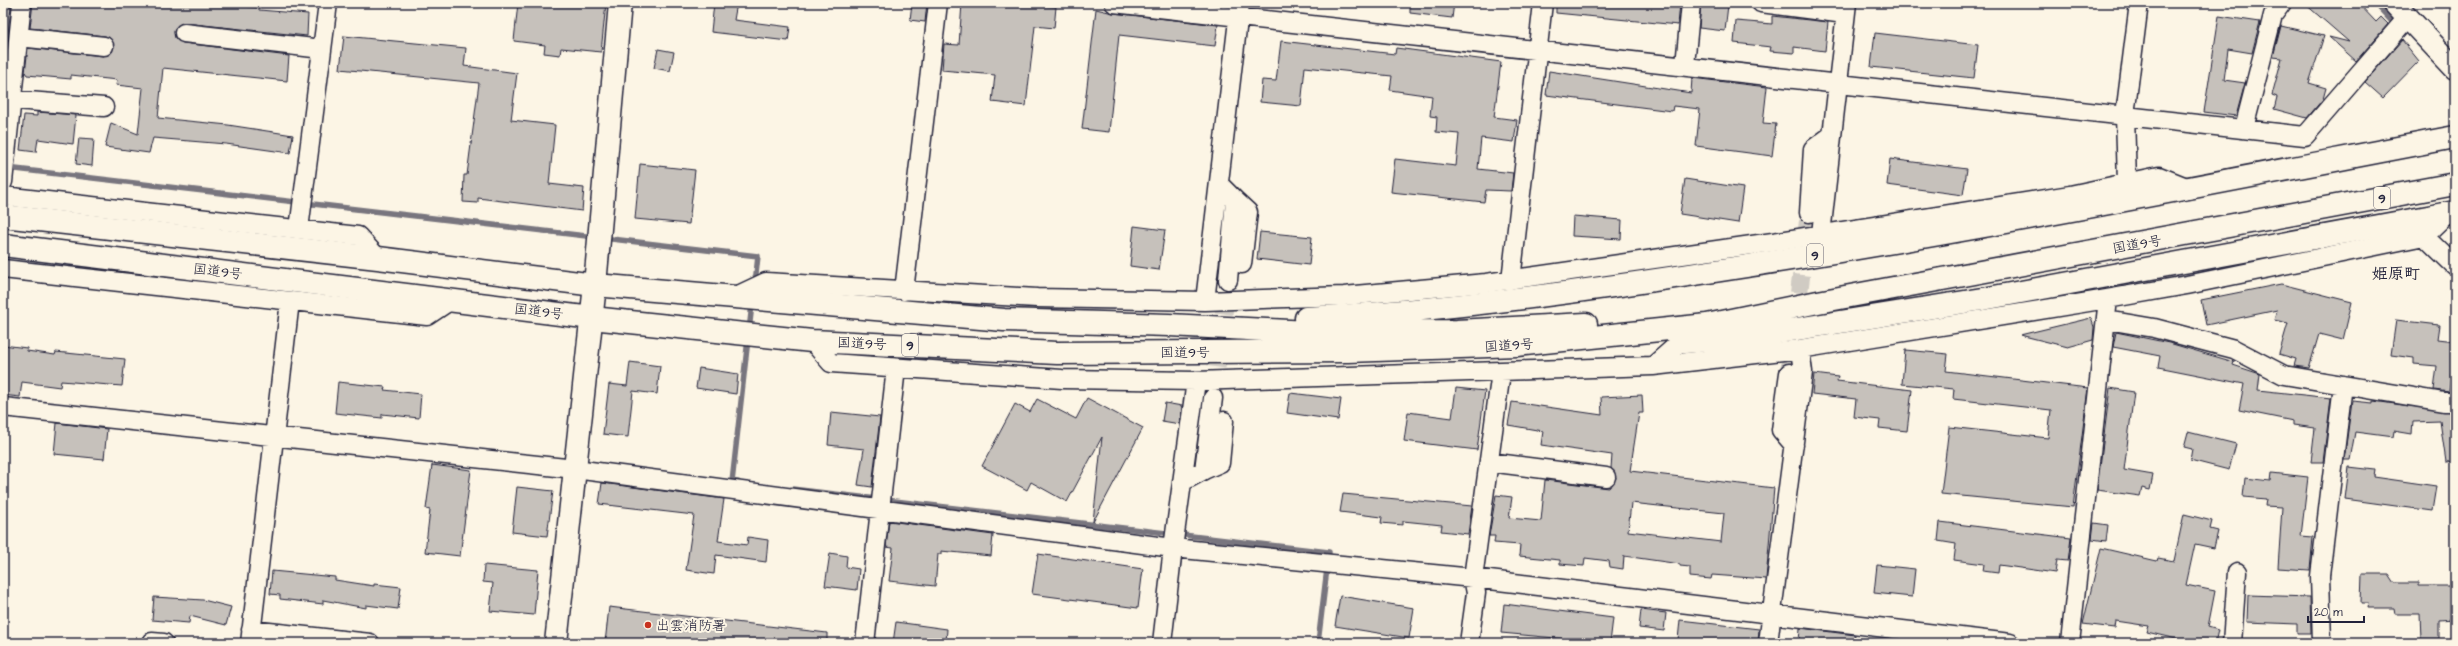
<svg xmlns="http://www.w3.org/2000/svg" width="2458" height="646" font-family="'Architects Daughter','Klee One',sans-serif">
<style>
.lines{fill:none;stroke-linecap:round;stroke-linejoin:round}
.stream{stroke:#78757e;stroke-width:5.5}
.building{fill:#c6c1bb;stroke:#22223b;fill-rule:evenodd}
.street-tunnel{stroke:#d0cbc3;stroke-width:18;stroke-dasharray:18 9;stroke-linecap:butt}
.street-casing{stroke:#22223b;stroke-width:21}
.secondary-casing{stroke:#22223b;stroke-width:25}
.highway-casing{stroke:#22223b;stroke-width:25}
.street{stroke:#fcf5e5;stroke-width:18}
.secondary{stroke:#fcf5e5;stroke-width:22}
.highway{stroke:#fcf5e5;stroke-width:22}
.poi-dot{fill:#c8321e;stroke:#fcf5e5;stroke-width:1.5}
.labels{text-anchor:middle;stroke-width:4;stroke-linejoin:round;paint-order:stroke}
.shield{fill:#fcf5e5;stroke:#63616e;stroke-width:1}
.shield-label{font-size:13px;font-weight:bold;fill:#22223b}
.street-label{font-size:14px;fill:#22223b;stroke:#fcf5e5}
.poi-label{font-size:14px;fill:#22223b;stroke:#fcf5e5;text-anchor:start}
.quarter-label{font-size:16px;font-weight:bold;fill:#22223b;stroke:#fcf5e5}
</style>
<rect width="100%" height="100%" fill="#fcf5e5"/>
<filter id="ink" filterUnits="userSpaceOnUse"><feTurbulence type="fractalNoise" baseFrequency=".025" numOctaves="2"/><feDisplacementMap in="SourceGraphic" scale="8" xChannelSelector="R" yChannelSelector="G"/><feConvolveMatrix kernelMatrix="1 2 1 2 8 2 1 2 1" color-interpolation-filters="sRGB"/></filter>
<g filter="url(#ink)">
<g class="lines">
<path class="stream" d="M2375,3L2395,25
M7,168L595,237
M603,238L758,256L755,283
M749,331L752,304
M738,482H732L748,339
M792,489L1329,552L1318,643"/>
</g>
<path class="building" d="M33,3H219L259,8V10L308,14L307,36L185,23L180,24L174,31L175,38L183,43L289,56L287,81L163,68L158,118L228,125L293,135L290,153L226,144L153,138L149,153L105,147L111,123L138,134L143,88L116,85L117,80L71,75V79L27,75L25,72L28,48L103,56L112,52L114,47L110,38L105,36L30,28Z
M518,3H606L601,52L561,48L560,55L544,53L545,45L514,41Z
M714,3H737L734,20L790,27L788,41L711,32Z
M912,3H927L925,22L910,20Z
M962,3H1015L1056,7L1054,28L1035,26L1026,106L992,102L995,75L942,70L944,44L959,45Z
M1410,3H1454L1452,18L1410,13Z
M1556,3H1680L1678,25L1556,13Z
M1701,3L1728,5L1725,31L1699,28Z
M2304,3H2358L2376,22L2381,17L2388,24L2356,61L2329,37L2349,42Z
M3,6L11,7L4,70L3,69Z
M1096,9L1113,13L1218,25L1215,46L1119,35L1109,132L1082,129Z
M1772,16L1828,22L1825,51L1794,47V53L1770,51L1771,47L1734,43L1736,21L1772,24Z
M2219,16L2260,22L2252,53L2228,49L2224,80L2245,83L2236,116L2204,112Z
M2281,26L2324,36L2309,83L2326,88L2323,99L2307,118L2274,109L2277,97L2272,95L2282,58L2273,57Z
M1875,33L1978,45L1974,78L1871,67Z
M344,36L466,48L464,66L517,73L511,120L555,125L549,184L584,188L582,211L478,198V203L463,202L464,175H467L479,83L340,69Z
M2402,40L2419,61L2383,98L2365,82Z
M1281,41L1395,54L1396,48L1501,62L1494,117L1517,120L1514,142L1481,138L1478,169L1513,173L1511,191L1486,190L1484,202L1391,192L1395,159L1456,166L1459,134L1436,132L1437,117L1430,116L1432,96L1390,90L1392,76L1305,67L1301,106L1260,102L1262,80L1276,81Z
M658,49L674,52L670,71L654,68Z
M1549,71L1691,93L1692,78L1767,87L1763,123L1776,124L1772,156L1696,146L1700,109L1673,106L1672,111L1546,95Z
M37,112L76,115L73,144L38,139L36,152L20,150L24,115L37,116Z
M79,138L94,139L92,166L76,164Z
M1890,159L1967,169L1963,195L1887,185Z
M640,164L695,170L689,224L635,219Z
M1685,179L1743,188L1738,223L1680,214Z
M1573,216L1622,220L1621,239L1572,236Z
M1134,226L1165,230L1159,270L1130,266Z
M1260,232L1312,237L1309,265L1257,259Z
M2281,284L2352,302L2343,340L2319,334L2309,368L2294,366L2296,359L2279,354L2288,323L2274,320L2277,310L2206,325L2201,300Z
M2091,318L2094,327L2093,340L2068,347L2020,335Z
M2396,320L2440,325L2438,339L2455,341L2449,392L2434,390L2437,366L2414,364V358L2391,355Z
M2116,332L2169,343L2234,362L2233,365L2260,374L2258,390L2331,398L2323,462H2311L2315,428L2293,425V421L2239,410L2244,384L2158,367L2160,356L2113,347Z
M3,345L27,348V351L55,355L56,352L125,359L122,386L61,381L60,387L22,382L20,397L3,395Z
M1905,350L1948,354L1946,371L2088,388L2073,507L1941,494L1949,427L2048,438L2051,410L1953,399L1954,389L1902,384Z
M630,362L660,366L657,394L633,391L628,437L603,434L609,384L627,386Z
M699,368L738,374L736,394L696,388Z
M1814,374L1838,377L1837,381L1912,390L1907,431L1879,428L1880,420L1854,417L1856,399L1812,394Z
M338,382L385,387L384,390L421,394L419,418L382,414V418L335,413Z
M1456,388L1485,391L1477,450L1404,441L1408,412L1452,418Z
M2110,388L2134,392L2124,470L2153,475L2150,490L2142,488L2140,496L2097,490Z
M1290,393L1341,399L1338,420L1287,413Z
M1642,395L1643,413H1639L1630,471L1774,488L1766,579L1712,575L1711,579L1690,577V567L1680,566V564L1624,556L1623,569L1610,567L1609,561L1585,558L1584,566L1560,564V560L1519,556L1520,545L1494,543L1495,536H1489L1496,495L1512,497L1509,518L1541,521L1545,480L1609,488L1616,478L1611,468L1612,455L1541,445L1543,431L1508,425L1512,402L1602,415L1601,397ZM1631,503L1724,513L1721,542L1628,531Z
M1087,398L1143,428L1093,522L1102,437L1067,502L1031,482L1027,490L982,466L1015,404L1030,412L1037,399L1076,419Z
M2352,401L2373,403V401L2455,412V461L2446,462L2440,421L2413,422L2412,434L2394,431L2393,437L2355,432L2350,460H2344Z
M1165,403L1182,406L1180,424L1162,421Z
M831,412L880,417L872,487L858,485L864,449L828,445Z
M57,423L107,429L104,459L54,454Z
M2188,432L2236,444L2229,470L2190,460L2192,449L2184,447Z
M432,465L471,470L460,556L425,552L430,510L426,509Z
M2349,467L2375,470L2374,477L2436,486L2432,511L2345,499Z
M2272,473L2308,477L2301,536L2313,537L2310,570L2278,568L2282,507L2265,506L2266,499L2243,497L2245,478L2271,481Z
M602,483L724,499L718,541L747,545L748,537L768,540L766,562L716,555L714,574L686,570L694,515L599,504Z
M517,487L553,491L547,536L512,532Z
M1343,494L1472,506L1468,534L1441,531L1442,525L1403,521V525L1381,523L1382,517L1340,512Z
M2184,514L2212,521L2210,529L2218,531L2214,548L2195,544L2186,585L2215,591L2208,627L2218,630L2215,643H2193L2147,632L2149,626L2116,621L2115,628L2083,624L2101,548L2157,561L2158,558L2174,561Z
M889,521L993,535L991,556L941,551V554H938L935,586L889,581L893,548L886,547Z
M1940,522L2071,538L2068,561L2057,560L2055,573L1999,565L1998,573L1983,571L1984,564L1954,560L1956,544L1938,541Z
M2094,523L2108,525L2106,541L2092,539Z
M830,553L847,556L846,567L859,569L857,590L825,586Z
M1038,554L1143,569L1138,608L1032,594Z
M484,565L538,570L534,615L490,611L493,583L483,582Z
M1877,565L1915,569L1912,597L1874,593Z
M272,571L335,577V580L374,586V584L401,587L398,609L366,605V608L323,600V604L280,599V595L270,594Z
M2362,574H2389L2395,583H2419V586H2455V619L2439,620V639H2421L2420,614H2395L2394,608H2367L2368,603H2361Z
M2248,595L2310,597L2311,633H2297V624L2247,622Z
M1340,596L1414,608L1409,638L1335,626Z
M154,597L203,600L231,607L226,625L190,616L189,623L152,620Z
M1504,604L1613,618L1610,643L1501,633Z
M609,607L827,633V643H605Z
M1641,610L1666,613L1664,631L1639,628Z
M1680,620L1759,629L1758,643H1704L1678,640Z
M896,622L947,629L946,643H893Z
M1800,628L1855,635L1854,643H1799Z"/>
<g class="lines">
<path class="street-tunnel" d="M1789,373L1809,213
M1213,394L1228,280"/>
<g class="street-casing">
<path id="street" d="M1114,3L2305,136L2407,18
M1761,3L1845,14
M184,33L322,49
M19,37L104,46
M1685,65L1691,3
M3,99L104,107
M2244,128L2273,15L2282,3
M3,182L22,3
M2127,183L2125,115L2139,3
M1219,184L1235,200L1228,280
M3,196L358,236L378,258
M1235,200L1248,212L1242,264
M1809,213L1813,149L1832,135
M299,229L328,3
M1821,234L1847,3
M2424,236L2455,266
M3,269L427,316L451,300
M1511,280L1543,3
M904,291L938,3
M732,298L766,282L1037,298L1205,301L1344,296L1486,283L1780,241L2070,195L2159,176L2189,188
M1205,301L1240,3
M2107,320L2154,328L2234,349L2284,375L2444,402H2455
M812,341L831,363L1062,379L1196,381L1653,366L1800,349L2107,299L2187,285L2424,236L2448,213
M1653,366L1679,343
M1789,373L1781,430L1794,445
M3,407L575,469L1173,548L1473,578L2010,643
M1489,462L1606,477
M1204,470L1220,463L1224,421
M1182,482L1204,470L1213,398
M251,630L370,643
M152,642L164,643
M250,643L290,301
M865,643L896,368
M1162,643L1173,548L1196,381
M1469,643L1476,593L1473,578L1501,372
M1768,643L1803,372L1800,349
M2070,643L2107,308
M2232,643L2237,572
M2322,643L2320,576L2343,385"/>
</g>
<g class="secondary-casing">
<path id="secondary" d="M2394,3L2455,68
M556,643L595,285L620,3"/>
</g>
<g class="highway-casing">
<path id="highway" d="M3,216L378,258L595,285L1004,320L1169,325L1309,332L1457,331L1586,324
M3,245L592,318L812,341L1057,353L1348,351L1517,345L1707,325L1818,302L2455,184
M1306,318C1453,310 1601,289 1747,266C1984,229 2219,182 2455,137
M1685,342L1748,337L1983,299L2455,212"/>
</g>
<use href="#street" class="street"/>
<use href="#secondary" class="secondary"/>
<use href="#highway" class="highway"/>
</g>
</g>
<circle class="poi-dot" cx="648" cy="625" r="4"/>
<g class="labels">
<g class="shield">
<rect x="2374" y="187" width="16" height="22" rx="3"/>
<rect x="1807" y="244" width="16" height="22" rx="3"/>
<rect x="902" y="334" width="16" height="22" rx="3"/>
</g>
<g class="shield-label">
<text x="2382" y="203">9</text>
<text x="1815" y="260">9</text>
<text x="910" y="350">9</text>
</g>
<g class="street-label">
<text transform="translate(2137 244) rotate(-10)" y="5">国道9号</text>
<text transform="translate(218 271) rotate(7)" y="5">国道9号</text>
<text transform="translate(539 311) rotate(7)" y="5">国道9号</text>
<text transform="translate(862 343) rotate(3)" y="5">国道9号</text>
<text transform="translate(1509 345) rotate(-4)" y="5">国道9号</text>
<text x="1185" y="357">国道9号</text>
</g>
<g class="poi-label">
<text x="656" y="630">出雲消防署</text>
</g>
<g class="quarter-label">
<text x="2396" y="279">姫原町</text>
</g>
</g>
<rect width="2458" height="646" fill="none" stroke="#fcf5e5" stroke-width="16"/>
<rect x="8" y="8" width="2442" height="630" fill="none" stroke="#22223b" stroke-width="1.5" filter="url(#ink)"/>
<path d="M2308 616v6h56v-6" fill="none" stroke="#22223b" stroke-width="2"/>
<text x="2314" y="616" font-size="12" fill="#22223b" stroke="#fcf5e5" stroke-width="3" paint-order="stroke">20 m</text>
</svg>
